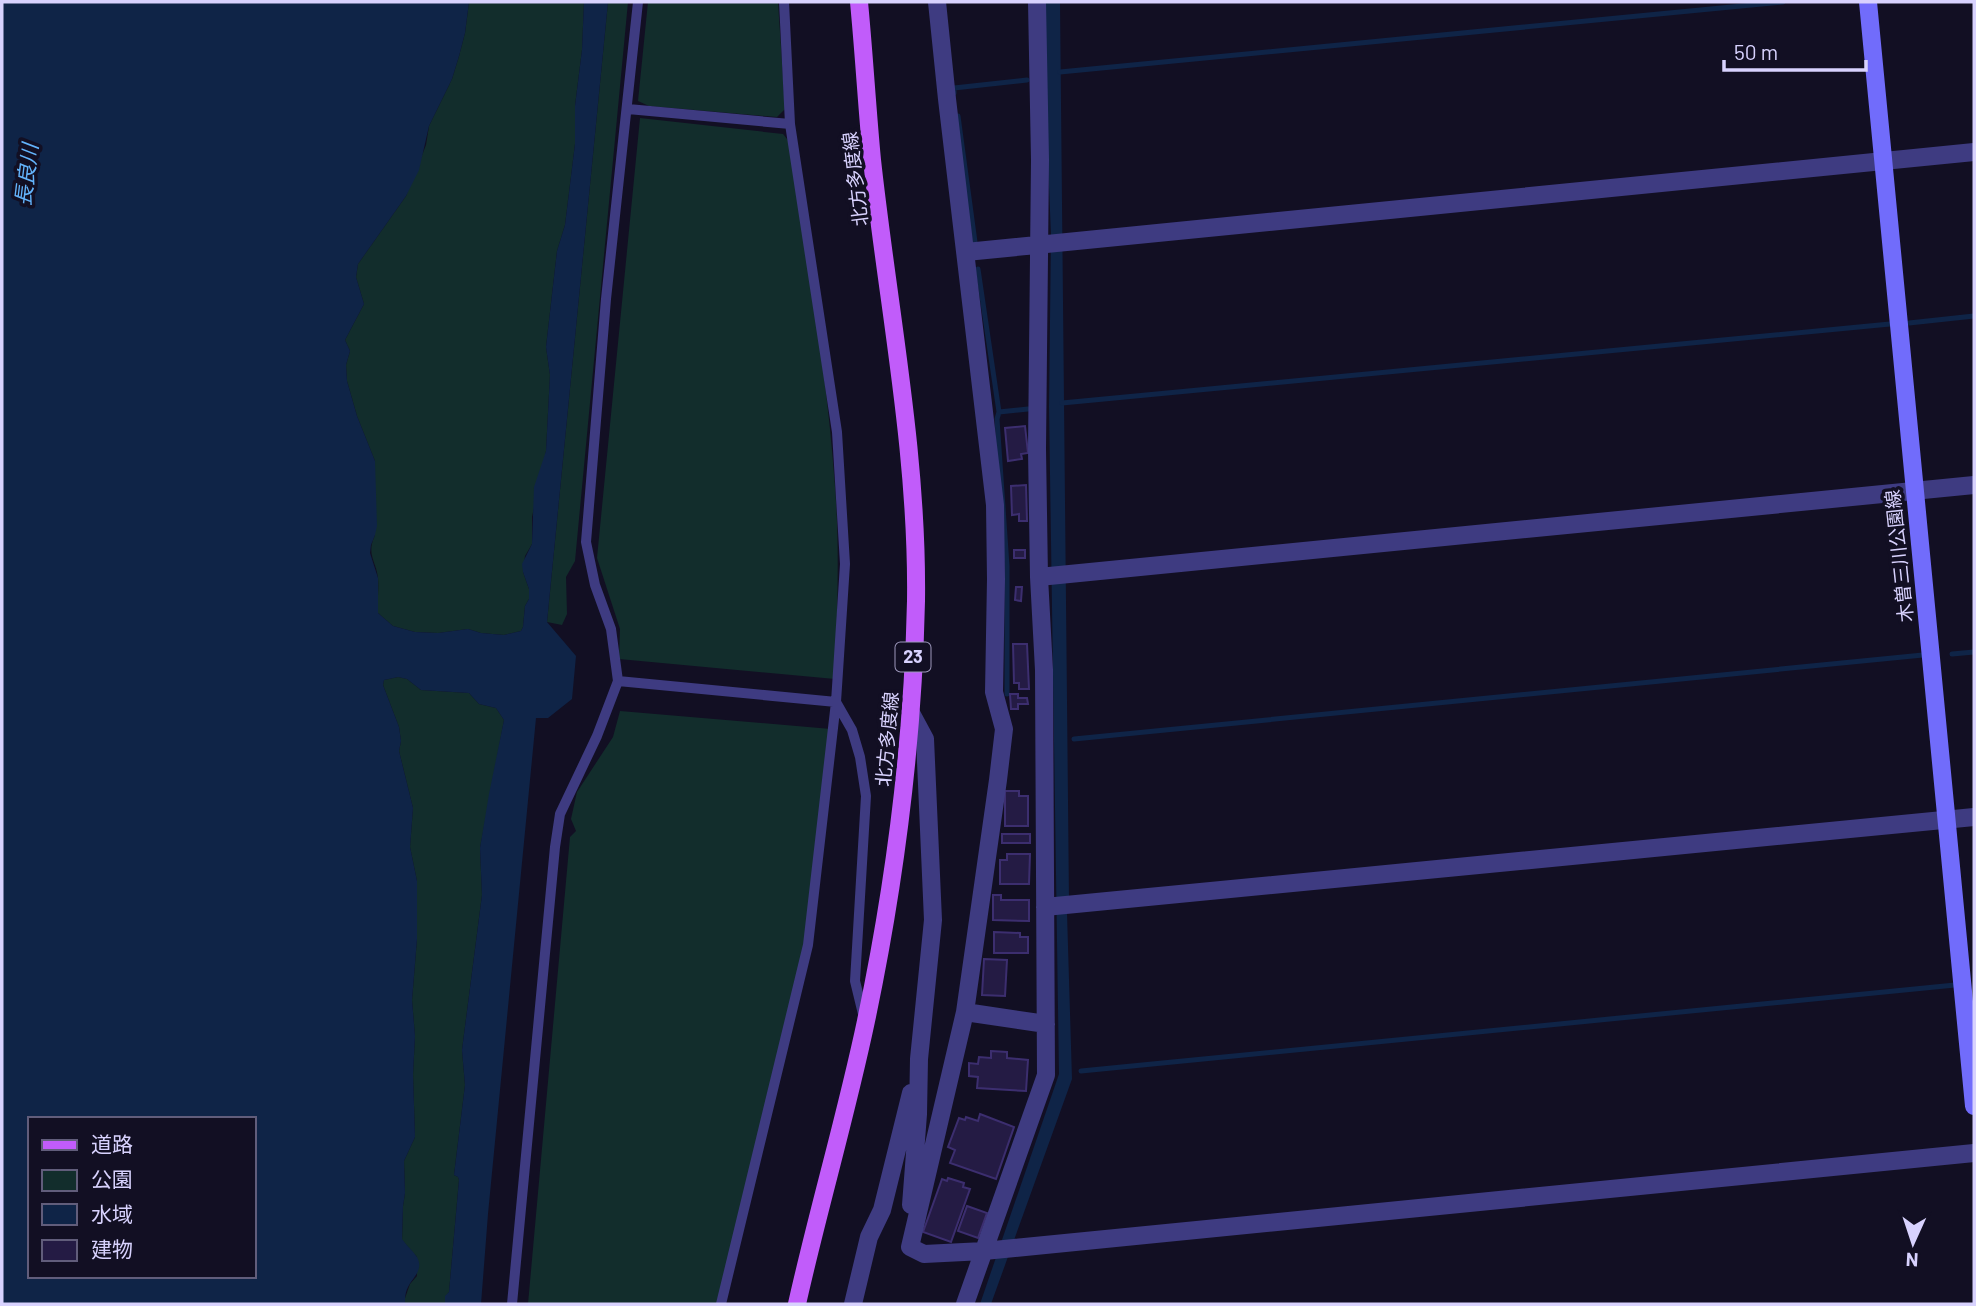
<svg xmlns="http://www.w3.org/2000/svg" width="1976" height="1306" font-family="Barlow,'Noto Sans JP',sans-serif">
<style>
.green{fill:#122d2c}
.water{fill:#0f2447;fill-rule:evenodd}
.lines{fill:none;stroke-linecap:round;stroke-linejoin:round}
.stream{stroke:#0f2447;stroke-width:5}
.building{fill:#241b44;stroke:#3c2e6f;stroke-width:2}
.service{stroke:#3e3b81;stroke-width:10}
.minor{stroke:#3e3b81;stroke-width:18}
.secondary{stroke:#716cfb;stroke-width:18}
.primary{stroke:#c15cfa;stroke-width:18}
.labels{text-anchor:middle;stroke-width:7;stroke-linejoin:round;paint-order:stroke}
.shield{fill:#120f23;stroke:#9d98bc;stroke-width:2}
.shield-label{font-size:18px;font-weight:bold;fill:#d8d2fe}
.street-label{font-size:19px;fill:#d8d2fe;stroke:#120f23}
.water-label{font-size:21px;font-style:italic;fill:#63b3fb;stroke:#120f23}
</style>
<rect width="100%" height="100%" fill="#120f23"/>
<path class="green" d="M469,2H584L582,50L575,106V144L565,225L557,251L546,347L550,375L546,451L532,517V544L525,556L523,572L529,589V599L525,606L523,627L521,631L504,635L481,633L468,629L438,633L415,632L393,626L378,613C377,602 379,589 378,578C376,560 366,555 375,535V461L357,416L347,381L346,365L350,351L345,340L364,304L356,277L358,264L406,196L426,145L429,126L452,79L459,56L465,33Z
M608,2H628L575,561L566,577L567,614L562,625L547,622Z
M648,2H778L785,109L777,117L649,106L638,101Z
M640,118L783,134L791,144C807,258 827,372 835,487C840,551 837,615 835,679L619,659L620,629L597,558Z
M398,677L407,679L421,690L469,693L479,704L496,708L504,720L480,848L482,895L462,1050L465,1085L454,1175L458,1177L459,1180L449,1292L445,1297V1304H405L404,1301L410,1284L417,1276V1257L402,1240L403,1206L405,1193L404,1161L415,1137L413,1074L415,1036L412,1000L417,939V881L410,847L413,808L399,751L401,741L399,727L383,685L384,680Z
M620,711L831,729L804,946L718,1304H528L570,837L576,831L571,819L577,792L613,737Z"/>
<path class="water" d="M2,2H469L465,33L459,56L452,79L429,126L419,170L406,196L358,264L356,277L364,304L345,340L350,351L346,365L347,381L357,416L375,461L377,526L375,535L371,545L370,553L378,578V613L393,626L415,632L438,633L468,629L481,633L504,635L521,631L523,627L525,606L529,599V589L523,572L522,564L532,544L534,487L546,451L550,375L546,347L557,251L565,225L575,144V106L582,50L584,2H608L547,622L576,656L572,699L548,718H536L488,1214L481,1304H445V1296L449,1292L459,1180L458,1177L454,1175L465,1085L462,1050L482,895L480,848L489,794L504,720L496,708L479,704L469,693L421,690L407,679L398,677L384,680L383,685L399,727L401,741L399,751L413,808L410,847L417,881V939L412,1000L415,1036L413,1074L415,1137L404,1161L405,1193L403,1206L402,1239C406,1245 413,1251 417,1257C424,1270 413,1277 408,1287C405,1293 405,1298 405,1304H2ZM30,1119H254V1276H30Z
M1044,2H1060L1069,900L1067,913L1072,1079L991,1304H980L1059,1074L1049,407L1051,235L1045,91Z"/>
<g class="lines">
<path class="stream" d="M1060,72L1783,2
M954,93V88L1027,80
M958,116L975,242
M978,269L999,412
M1909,323L1974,316
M1062,403L1890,324
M1952,654L1974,652
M1007,694V566L997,419L999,412L1028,409
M1074,739L1923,655
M1081,1071L1955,985"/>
</g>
<path class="building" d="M1025,426L1028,453L1021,454L1022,459L1008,461L1005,428Z
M1026,485L1027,521H1019V514L1012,515L1011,486Z
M1014,550H1025V558H1014Z
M1016,587H1022L1021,601L1015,600Z
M1013,644H1027L1029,689H1019V683H1014Z
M1010,694H1018V698H1027L1028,704H1018V709H1011Z
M1005,791H1019V796H1028V826H1005Z
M1002,834H1030V843H1002Z
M1007,854H1030L1029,884H1000V860H1007Z
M993,895H1001V900H1029V921L993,920Z
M994,932L1020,933V937H1028V953H994Z
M984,959L1007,960L1005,996L982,995Z
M991,1051L1007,1052V1058L1028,1060L1026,1091L977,1088L978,1077L969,1076V1063L978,1064L979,1057L991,1058Z
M980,1114L1014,1127L996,1179L950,1163L955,1150L948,1147L959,1118L965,1120L966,1117L978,1121Z
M948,1178L964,1183L963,1187L970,1189L951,1242L923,1232L942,1179L947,1181Z
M967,1206L987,1213L978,1238L958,1231Z"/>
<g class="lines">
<path class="service" d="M628,109L790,124
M618,681L836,702L852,730L860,757L866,796L855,981L863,1014
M512,1304L555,847L560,814L597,736L618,681L611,629L595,585L586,542L606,299L638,2
M721,1304L808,945L836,702L845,564L837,432L790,124L784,2"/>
<path class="minor" d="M937,2L947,99L995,505L996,579L994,692L1004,729L998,780L965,1012L910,1247L924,1254L984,1251L1974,1153
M966,252L1974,152
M1039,577L1974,485
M1045,907L1974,817
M965,1012L1046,1024
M911,1205L918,1114L919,1059L933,920L925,739L911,713
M853,1304L869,1237L882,1210L911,1093
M965,1304L1046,1075L1044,670L1039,577L1037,449L1040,160L1037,2"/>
<path class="secondary" d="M1868,2L1974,1106"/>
<path class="primary" d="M797,1304C818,1210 846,1116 866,1021C895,883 913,743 916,601C918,453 888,307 872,160C867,107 864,54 859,2"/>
</g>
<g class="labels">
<rect class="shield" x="895.5" y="642.5" width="35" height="29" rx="5"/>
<g class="shield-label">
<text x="913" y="663">23</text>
</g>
<g class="street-label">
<text transform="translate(855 179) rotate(-97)" y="7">北方多度線</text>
<text transform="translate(1899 556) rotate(-96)" y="7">木曽三川公園線</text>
<text transform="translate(887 739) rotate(-85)" y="7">北方多度線</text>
</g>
<g class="water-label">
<text transform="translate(27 175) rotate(-83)" y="7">長良川</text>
</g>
</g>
<rect width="1976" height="1306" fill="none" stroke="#d8d2fe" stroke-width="7"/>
<rect x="28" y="1117" width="228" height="161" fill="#120f23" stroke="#615d7b" stroke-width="2"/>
<rect x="42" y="1140" width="35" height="10" fill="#c15cfa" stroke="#615d7b" stroke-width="2"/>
<text x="91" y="1152" font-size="21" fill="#d8d2fe">道路</text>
<rect x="42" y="1170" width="35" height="21" fill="#122d2c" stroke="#615d7b" stroke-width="2"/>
<text x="91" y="1187" font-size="21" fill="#d8d2fe">公園</text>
<rect x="42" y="1204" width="35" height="21" fill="#0f2447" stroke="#615d7b" stroke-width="2"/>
<text x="91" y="1222" font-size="21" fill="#d8d2fe">水域</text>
<rect x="42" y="1240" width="35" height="21" fill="#241b44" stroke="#615d7b" stroke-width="2"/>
<text x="91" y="1257" font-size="21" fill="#d8d2fe">建物</text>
<g transform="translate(1913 1243) rotate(183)" stroke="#120f23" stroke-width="5" paint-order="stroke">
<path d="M0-5L12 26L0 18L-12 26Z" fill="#d8d2fe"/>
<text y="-10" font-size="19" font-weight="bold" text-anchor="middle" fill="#d8d2fe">N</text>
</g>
<path d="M1724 60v10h142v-10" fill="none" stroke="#d8d2fe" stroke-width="3.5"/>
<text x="1734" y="60" font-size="21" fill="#d8d2fe" stroke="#120f23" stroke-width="5" paint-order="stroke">50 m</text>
</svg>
